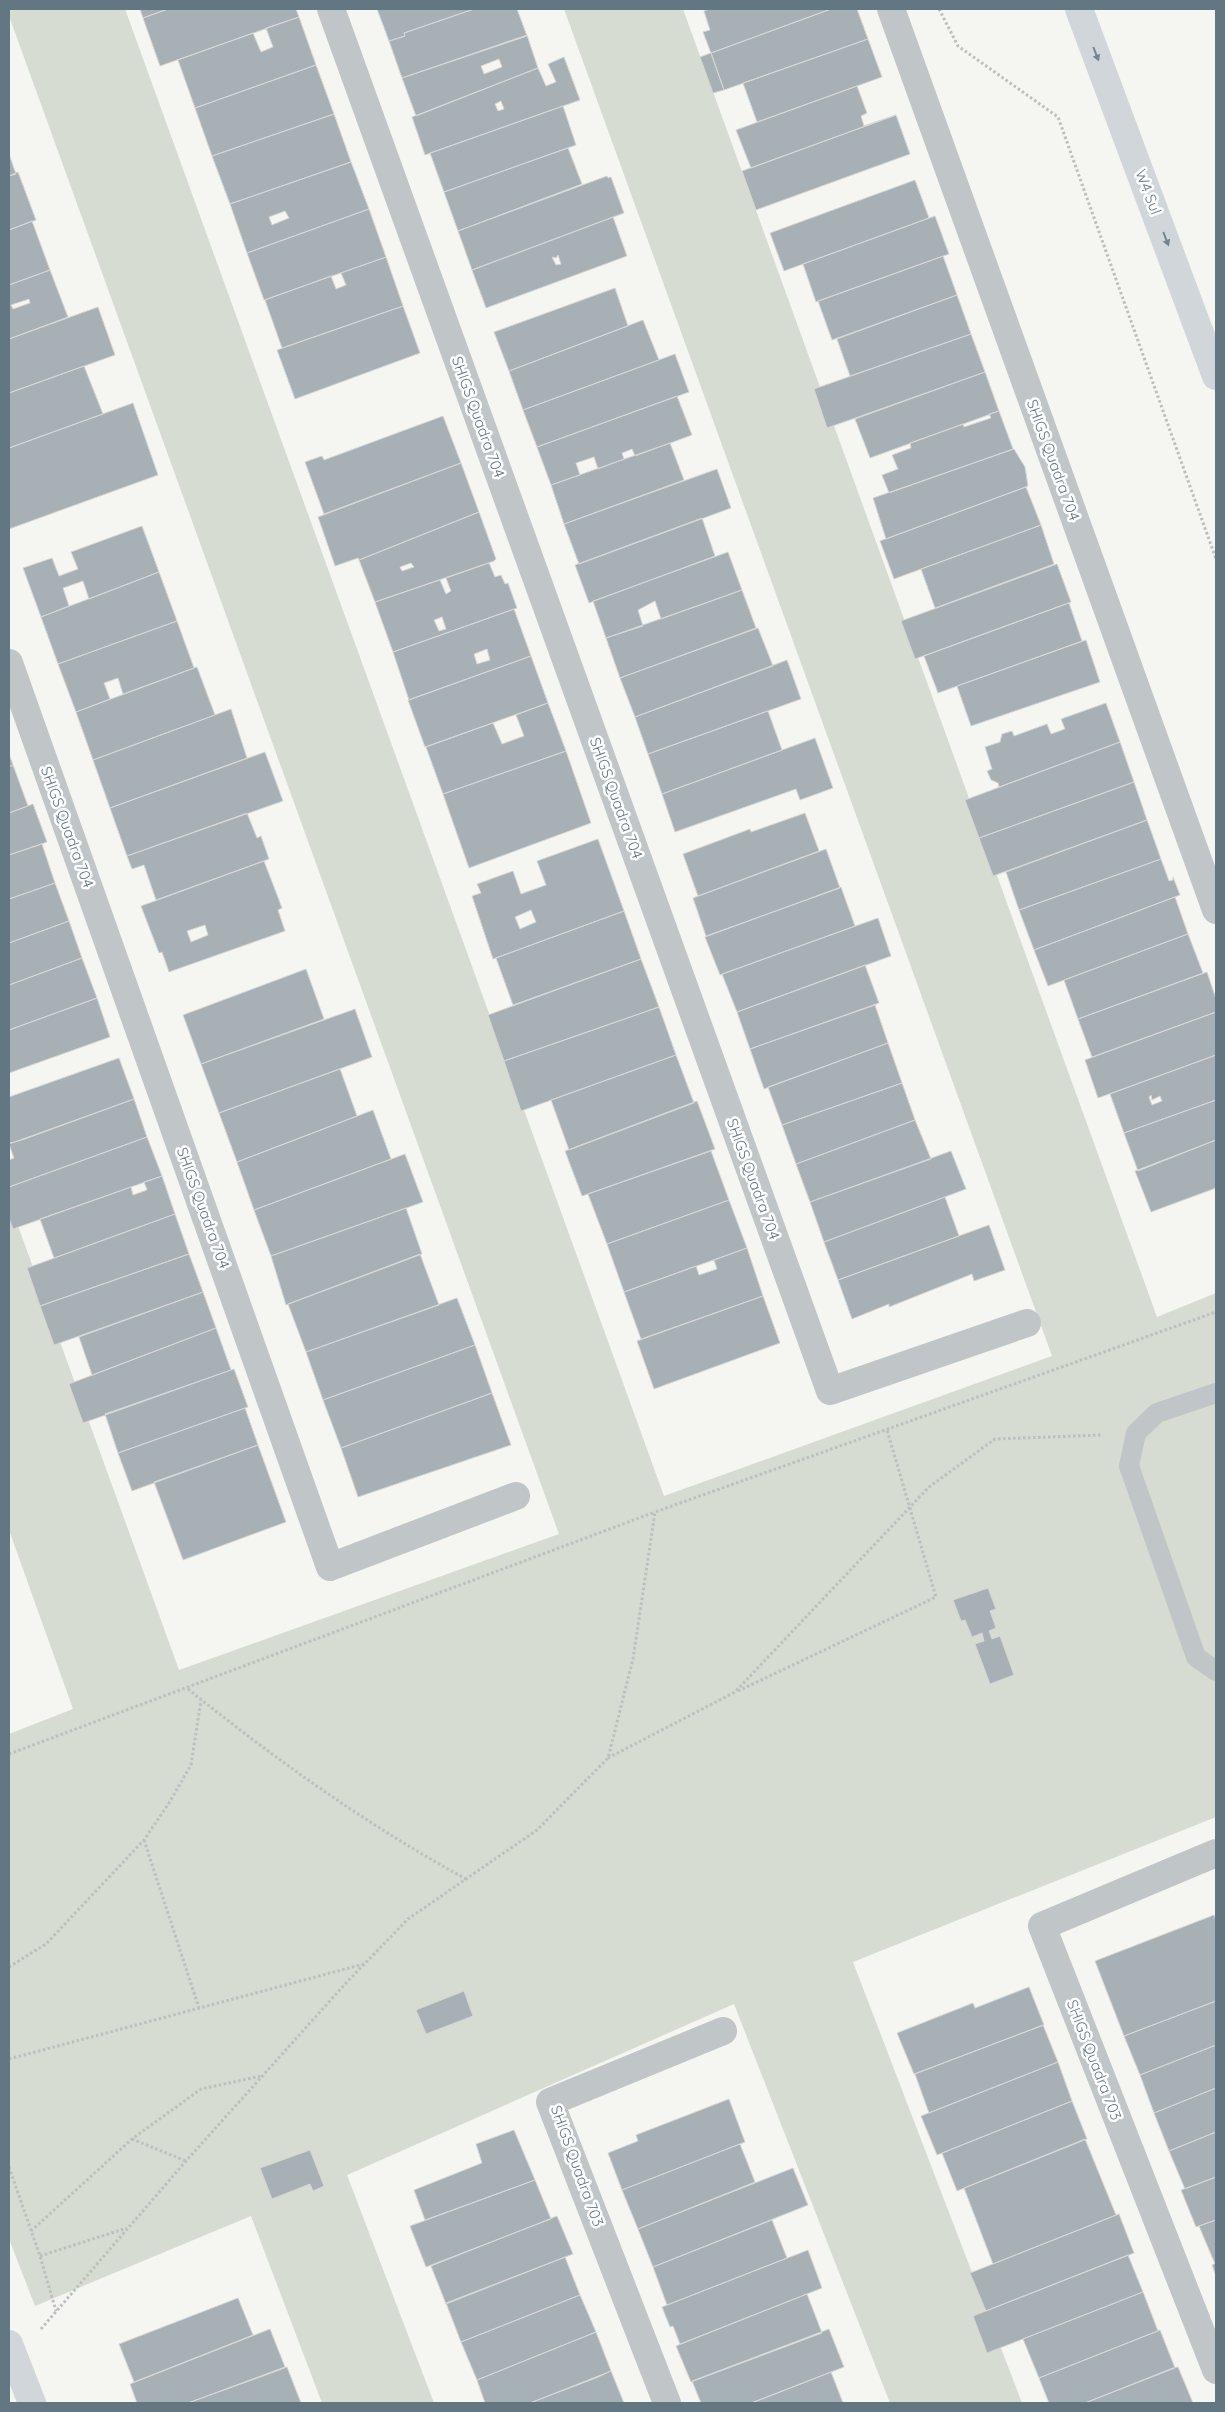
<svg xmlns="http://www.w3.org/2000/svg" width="1225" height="2412" font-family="Quicksand,sans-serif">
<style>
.green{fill:#d6dcd2}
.building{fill:#a7b0b5;stroke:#d6d6d4;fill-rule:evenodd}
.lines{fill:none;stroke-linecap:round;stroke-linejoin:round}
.path{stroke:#bcbec0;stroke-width:3;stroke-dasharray:2.5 2.5;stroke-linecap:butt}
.lane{stroke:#c0c5c7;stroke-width:20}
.street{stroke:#c0c5c7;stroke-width:28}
.secondary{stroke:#d1d6da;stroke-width:28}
.primary{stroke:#d1d6da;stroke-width:28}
.oneway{fill:#748590}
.labels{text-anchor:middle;stroke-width:5;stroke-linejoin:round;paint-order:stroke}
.street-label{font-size:15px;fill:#637783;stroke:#fff}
</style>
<rect width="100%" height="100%" fill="#f5f5f1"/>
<path class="green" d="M9,9H125L664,1496L1052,1356L564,9H683L1157,1317L1216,1293V1817L853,1962L1022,2403H890L734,2004L347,2175L434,2403H322L251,2216L35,2306L9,2239V1734L73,1709L9,1530V1201L179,1670L559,1534L9,16Z"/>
<path class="building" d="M140,9H168L143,18Z
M168,9H296L299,17L160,66L143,18Z
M377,9H474L404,33L405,36L389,41Z
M474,9H517L527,36L402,78L389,41L405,36L404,33Z
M710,9H831L711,53L703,32L710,30L704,11Z
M831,9H857L868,39L724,90L711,53Z
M299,17L316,65L195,108L178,60L253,33L261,52L273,47L266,28Z
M527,35L538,68L416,116L402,78ZM499,59L502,67L484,74L481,66Z
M868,39L882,77L757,122L743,83Z
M711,53L724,90L713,93L700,57Z
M564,57L580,100L425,155L412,117L538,68L546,86L556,82L548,64ZM501,101L504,109L498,111L495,104Z
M316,65L334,114L212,156L195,108Z
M857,86L867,113L861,116L864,126L896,115L751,168L736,130Z
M563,106L576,145L444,192L430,153Z
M334,114L351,162L230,204L212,156Z
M896,115L910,154L756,210L742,171Z
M568,148L582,184L458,231L444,192Z
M9,154L16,174L9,176Z
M351,162L369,209L247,253L230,204ZM285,211L289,218L272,225L269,217Z
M18,172L36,220L9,230V176Z
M607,176L608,178L611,177L624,213L472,270L458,231Z
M915,180L929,218L784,271L770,233Z
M369,209L386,257L264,300L247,253Z
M935,216L949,254L816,302L803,264Z
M613,217L627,256L486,308L472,270ZM558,255L561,264L556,265L552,257L556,258Z
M32,221L50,270L9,285V230Z
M943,256L957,295L832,340L818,301Z
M386,257L403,306L282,348L265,300L331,276L336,289L346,285L341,273Z
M50,270L68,317L9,339V285ZM29,299L30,303L13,309L11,305Z
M615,288L628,326L509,371L494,332Z
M957,295L971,334L850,376L837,339Z
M403,306L420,353L295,399L277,350Z
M98,307L115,355L9,393V339Z
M643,320L659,360L523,410L509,371Z
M971,334L985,372L827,428L814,389Z
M675,354L689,392L537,447L523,410Z
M84,366L103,414L9,448V393Z
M985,372L999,411L870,458L855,419Z
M677,396L692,435L635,456L632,449L622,453L624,459L598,469L594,457L576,463L580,475L551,485L537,447Z
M133,403L158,475L9,529V448Z
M999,411L1013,449L889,493L882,475L898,469L892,455L911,448L910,443L963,424L964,427L991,418L989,414Z
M443,416L461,463L324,514L305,462L322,456L324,460Z
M670,443L684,480L564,524L551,485Z
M1014,449L1025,467L1028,486L886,539L873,498Z
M461,463L479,512L359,560L358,558L335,566L318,517Z
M717,469L731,508L579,564L564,524Z
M1026,487L1041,525L894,579L880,541Z
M479,512L496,559L494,561L375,602L359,560ZM411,563L414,567L402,571L400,567Z
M702,518L715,556L589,603L575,565Z
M1041,525L1054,564L935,608L921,569Z
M142,526L159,572L89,599L83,581L63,588L69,606L41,617L23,568L52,558L59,576L78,569L71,552Z
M728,552L742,590L661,619L655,601L638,610L643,626L606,638L593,601Z
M489,563L495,577L501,575L505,584L508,583L517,608L393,652L375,602L440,580L446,594L451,591L446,578ZM442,617L446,629L439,631L434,620Z
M1057,564L1071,602L915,659L901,621Z
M159,572L177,621L58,664L41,617Z
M742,590L756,628L620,678L606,638Z
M1069,603L1082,641L938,693L924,656Z
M514,609L531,656L409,700L393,652ZM487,649L490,660L477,664L474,654Z
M177,621L194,668L123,694L118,678L104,683L110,699L76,712L58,664Z
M758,628L773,666L635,717L620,678Z
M1086,640L1100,682L971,726L957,686Z
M531,656L548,703L425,747L408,700Z
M787,660L801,699L648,754L635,717Z
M197,667L215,715L93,760L76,712Z
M548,703L566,751L443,794L426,747L493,723L502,744L524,736L516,715Z
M1106,703L1120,742L999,787L998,783L991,780L987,771L992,769L985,747L1000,742L1002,734L1012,731L1014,736L1047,724L1051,734L1065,729L1061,719Z
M231,709L247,758L110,808L93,760Z
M768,711L782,750L662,794L648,754Z
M815,738L833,788L800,800L796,789L675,832L662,794Z
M1120,742L1134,782L979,838L965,800Z
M566,751L591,823L469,868L443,794Z
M265,752L283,801L127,856L110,808Z
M9,754L13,765L9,767Z
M13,765L28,806L9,813V767Z
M1134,782L1147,820L993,876L979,838Z
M33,804L47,842L9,855V813Z
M247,813L257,838L261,836L269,859L156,900L144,865L132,869L127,856Z
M805,813L819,851L698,896L683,854L750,829L751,832Z
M1147,820L1161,859L1019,910L1006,872Z
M598,839L624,911L493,959L472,896L481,893L477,884L513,871L521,894L546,885L537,861ZM531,910L536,922L520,929L515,917Z
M42,844L55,883L9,899V855Z
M826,849L840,888L706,936L693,898Z
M1161,859L1169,881L1173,880V877L1180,895L1034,950L1019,910Z
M264,861L282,908L278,910L285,931L169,972L162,952L159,953L141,906ZM205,925L208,935L191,942L187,931Z
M55,883L69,921L9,943V899Z
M841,887L855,926L720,975L705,937Z
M1175,897L1188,934L1048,986L1034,950Z
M624,911L641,959L513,1005L496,958Z
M878,918L891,956L737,1012L722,974Z
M69,921L82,958L9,985V943Z
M1188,934L1203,973L1078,1019L1064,980Z
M82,958L97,998L9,1030V985Z
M641,959L659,1007L504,1061L488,1015Z
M865,965L879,1003L750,1049L737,1012Z
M306,969L324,1019L201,1064L183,1015Z
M1207,972L1216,999V1012L1092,1057L1078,1019Z
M97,998L110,1037L9,1073V1030Z
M875,1005L888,1043L764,1089L750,1049Z
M659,1007L676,1055L521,1111L504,1061Z
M355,1009L372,1057L219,1113L201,1064Z
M1216,1012V1055L1098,1098L1085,1060Z
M888,1043L902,1083L782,1125L768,1087Z
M676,1055L694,1103L569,1150L551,1100Z
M1216,1055V1100L1124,1133L1110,1094ZM1151,1095L1152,1100L1160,1096L1162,1101L1152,1105L1149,1097Z
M119,1058L134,1099L25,1139L11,1143L9,1141V1097Z
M340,1069L357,1116L237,1162L219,1113Z
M902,1083L915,1120L796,1164L782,1125Z
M134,1099L147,1137L9,1187V1160L14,1158L9,1144Z
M1216,1100V1140L1138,1171L1124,1133Z
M697,1101L715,1149L582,1196L565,1151Z
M373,1110L391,1159L254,1210L237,1162Z
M915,1120L931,1159L810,1202L796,1164Z
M147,1137L162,1176L13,1229L9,1218V1187Z
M1216,1140V1188L1151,1212L1135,1171Z
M711,1151L729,1200L607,1244L588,1194Z
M951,1151L966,1189L824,1242L810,1202Z
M405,1154L423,1202L271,1256L254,1210Z
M162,1176L175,1214L54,1258L40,1219L131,1187L133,1195L147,1190L144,1182Z
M945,1197L959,1236L838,1280L824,1242Z
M729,1200L747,1248L624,1292L607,1244Z
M406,1208L422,1254L286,1305L271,1256Z
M175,1214L189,1254L40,1306L27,1268Z
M989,1225L1005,1270L974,1281L972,1274L889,1307V1304L852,1319L838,1280Z
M747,1248L763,1296L641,1339L624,1292L696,1266L699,1275L717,1269L714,1260Z
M189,1254L203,1292L54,1345L40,1306Z
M420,1254L439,1305L306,1352L288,1304Z
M203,1292L216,1328L92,1375L79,1337Z
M763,1296L780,1343L654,1389L637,1341Z
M457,1298L475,1345L323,1400L306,1352Z
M216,1328L231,1370L83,1423L69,1384Z
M475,1345L492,1393L341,1448L323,1400Z
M234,1369L248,1407L118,1453L105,1414Z
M492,1393L511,1445L358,1497L341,1448Z
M245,1408L258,1445L132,1491L118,1453Z
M258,1445L286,1522L183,1560L154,1482Z
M988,1588L996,1609L990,1611L996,1628L989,1631L992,1639L1000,1636L1014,1675L990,1684L975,1644L984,1641L982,1633L972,1637L965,1620L961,1621L953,1600Z
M1214,1915L1216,1921V2001L1124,2036L1095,1961Z
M1029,1987L1044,2025L914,2074L897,2033L973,2003L975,2008Z
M464,1991L473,2016L426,2034L416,2010Z
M1216,2001V2045L1140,2075L1124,2036Z
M1043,2025L1058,2062L929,2113L915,2074Z
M1216,2045V2088L1154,2113L1140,2075Z
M1058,2062L1072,2101L937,2155L921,2116Z
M1216,2088V2132L1169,2151L1154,2113Z
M729,2099L745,2142L622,2190L608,2153L638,2141L636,2135Z
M1072,2101L1087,2139L957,2191L942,2153Z
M514,2130L535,2180L425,2220L414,2190L482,2163L476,2144Z
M1216,2132V2177L1185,2189L1169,2151Z
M1085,2139L1116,2215L993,2264L964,2188Z
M740,2144L755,2182L638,2229L622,2190Z
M310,2150L324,2186L313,2191L310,2184L272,2199L260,2168Z
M793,2168L808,2205L653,2267L638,2229Z
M1216,2177V2220L1196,2227L1181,2190Z
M535,2180L551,2219L426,2267L410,2226Z
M1119,2214L1134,2253L986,2311L970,2273Z
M557,2216L573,2254L446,2304L431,2266Z
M772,2220L787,2258L667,2305L653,2267Z
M1216,2220V2263L1215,2264L1199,2226Z
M808,2250L822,2288L680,2344L673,2326L670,2327L662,2307Z
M1128,2255L1143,2292L987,2353L973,2316Z
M565,2257L580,2295L461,2342L446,2303Z
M1216,2263V2276L1212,2265Z
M1143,2292L1158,2331L1039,2378L1023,2339Z
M807,2294L822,2333L691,2382L676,2346Z
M580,2295L596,2332L477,2380L461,2342Z
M238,2298L253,2335L134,2382L119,2344Z
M270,2329L285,2367L188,2403H137L130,2384Z
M829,2329L844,2367L751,2403H701L692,2381Z
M1160,2330L1175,2368L1085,2403H1049L1039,2378Z
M596,2332L611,2371L530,2403H485L477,2380Z
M287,2367L301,2403H188L274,2372Z
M1178,2367L1193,2403H1085L1173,2368Z
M611,2371L624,2403H530L596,2378Z
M831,2372L843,2403H751L765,2398Z"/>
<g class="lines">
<path class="path" d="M939,9L958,46L1058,117L1216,559
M188,1689C275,1759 367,1825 466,1879
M738,1691L936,1597L887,1430
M9,1754L655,1512
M608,1758L735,1692L929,1487L995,1439L1103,1435
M144,1840L199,2008
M9,1967L46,1944L144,1840L169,1803L191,1765L201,1700
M9,2059L364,1964
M132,2139L186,2161
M9,2167L40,2256L56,2311
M31,2231L132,2139L201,2089L261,2076
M40,2256L127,2228
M41,2329L186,2161L346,1983L408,1919L537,1830L608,1758L633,1659L655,1512L1216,1312"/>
<path class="lane" d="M1216,1393L1157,1413L1136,1433L1129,1466L1196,1657L1216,1671"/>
<path class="street" d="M331,9L830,1391L1027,1323
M891,9L1216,910
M9,663L330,1567L516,1496
M1216,1853L1042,1926L1216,2370
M667,2403L550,2102L723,2031"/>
<path class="secondary" d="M1079,9L1216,376"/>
<path class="primary" d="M9,2344L32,2403"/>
</g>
<defs><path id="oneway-solid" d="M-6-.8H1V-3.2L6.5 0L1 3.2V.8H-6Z" transform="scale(1.25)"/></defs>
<g class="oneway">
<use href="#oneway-solid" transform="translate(1096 54) rotate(69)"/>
<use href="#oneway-solid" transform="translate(1166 239) rotate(69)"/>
</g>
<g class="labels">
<g class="street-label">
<text transform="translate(1148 192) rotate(69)" y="5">W4 Sul</text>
<text transform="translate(478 417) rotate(70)" y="5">SHIGS Quadra 704</text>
<text transform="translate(1053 460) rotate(70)" y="5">SHIGS Quadra 704</text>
<text transform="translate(616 798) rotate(70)" y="5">SHIGS Quadra 704</text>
<text transform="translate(67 827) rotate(70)" y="5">SHIGS Quadra 704</text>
<text transform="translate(753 1179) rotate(70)" y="5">SHIGS Quadra 704</text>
<text transform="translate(203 1208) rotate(70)" y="5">SHIGS Quadra 704</text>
<text transform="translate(1094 2060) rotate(69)" y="5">SHIGS Quadra 703</text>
<text transform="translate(577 2166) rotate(70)" y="5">SHIGS Quadra 703</text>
</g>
</g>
<rect width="1225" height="2412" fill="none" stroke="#637783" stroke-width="20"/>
</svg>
